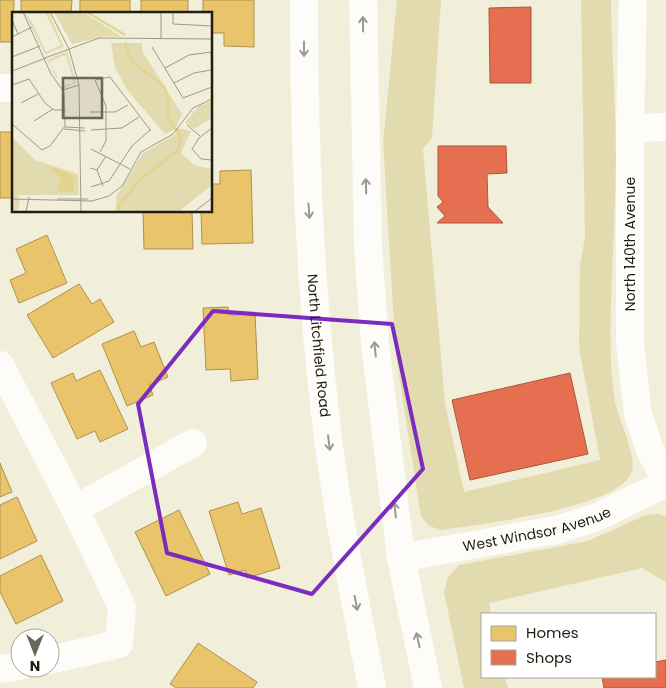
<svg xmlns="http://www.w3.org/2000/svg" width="666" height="688" font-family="Poppins,sans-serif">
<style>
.green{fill:#e3dbb0}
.homes{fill:#e9c46a;stroke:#ad924f}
.shops{fill:#e76f51;stroke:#ab573e}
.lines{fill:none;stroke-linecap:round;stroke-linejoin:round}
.minor{stroke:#fdfcf9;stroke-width:28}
.major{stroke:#fdfcf9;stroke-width:28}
.oneway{stroke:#9a9891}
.marked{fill:none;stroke:#7b2cbf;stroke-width:4;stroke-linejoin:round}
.labels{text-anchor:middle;stroke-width:5;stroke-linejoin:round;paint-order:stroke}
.street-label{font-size:14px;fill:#201e11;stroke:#fff}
.inset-river{fill:none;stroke:#e2d48e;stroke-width:2.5}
.inset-road{fill:none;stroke:#9d9b8a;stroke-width:1}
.view{fill:#696757;fill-opacity:0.15;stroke:#696757;stroke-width:2.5}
.inset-edge{fill:none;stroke:#201e11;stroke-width:2.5}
</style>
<rect width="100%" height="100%" fill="#f1eeda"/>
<path class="green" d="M397,0H441L432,138L423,149L445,403L464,492L600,460L579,347L580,265L585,238L581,0H611C612,65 618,132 615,197C614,251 609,305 611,360C611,373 613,388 615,401C618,418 639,460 631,474C613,509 480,524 442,530L429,526L421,516L396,356L383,143Z
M659,514L666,517V582L642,568L489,603L491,614H482V677H505L508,688H464L444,592L448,577L459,565L588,541L646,515Z"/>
<path class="homes" d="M0,0H14L13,42H0Z
M21,0H72L71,14H21Z
M80,0H130V14H80Z
M141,0H188V14H141Z
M203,0H254V47L224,46V33H211V14H203Z
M0,132H14V198H0Z
M251,170L253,243L202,244L201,211H211V184H220V171Z
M143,211H192L193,249H144Z
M47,235L67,283L19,303L10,280L26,273L16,249Z
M79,284L92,304L100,299L114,322L53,358L27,315Z
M228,307L229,315L255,314L258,379L231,381L230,369L206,370L203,308Z
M134,331L141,347L154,342L168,377L149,385L153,395L127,406L102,344Z
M100,370L128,429L100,442L95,431L77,439L51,383L73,373L76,381Z
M0,463L12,492L0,497Z
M17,497L37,541L0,559V505Z
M238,502L242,514L261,508L280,568L247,578L245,570L229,575L209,511Z
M179,510L210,574L166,596L135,532Z
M41,555L63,601L16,624L0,592V576Z
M198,643L257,682L253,688H176L170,684Z"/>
<path class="shops" d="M531,7V83H490L489,8Z
M438,146H506L507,173L487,174L488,207L503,223H437L445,216L437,207L443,202L438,196Z
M570,373L588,454L470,480L452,400Z
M666,660V688H604L602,677H655V662Z"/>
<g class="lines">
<g class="minor">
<path d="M633,0L630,128V344L638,414L650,450L666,481"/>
<path d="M0,88H14"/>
<path d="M630,128L666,127"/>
<path d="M0,365L75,509L122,607L119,644L50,660"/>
<path d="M75,509L193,443"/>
<path id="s1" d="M401,558L560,529L597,517L666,483"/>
<path d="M0,669L20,666"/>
</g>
<g class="major">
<path id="s2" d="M304,0C304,135 309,270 324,404C334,500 354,594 372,688"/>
<path d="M363,0L368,246L375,344L401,558L428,688"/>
</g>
</g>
<defs><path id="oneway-shaft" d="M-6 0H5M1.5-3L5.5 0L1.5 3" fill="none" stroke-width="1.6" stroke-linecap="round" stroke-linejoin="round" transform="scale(1.25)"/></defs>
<g class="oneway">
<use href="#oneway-shaft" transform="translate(363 24) rotate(-91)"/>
<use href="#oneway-shaft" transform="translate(304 49) rotate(90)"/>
<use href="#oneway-shaft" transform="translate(366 186) rotate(-92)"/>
<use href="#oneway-shaft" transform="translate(309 211) rotate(86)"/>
<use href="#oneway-shaft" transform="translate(375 349) rotate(-96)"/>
<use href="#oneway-shaft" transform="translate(329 443) rotate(83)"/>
<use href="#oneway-shaft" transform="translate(395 510) rotate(-97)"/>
<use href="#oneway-shaft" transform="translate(356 603) rotate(79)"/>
<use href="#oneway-shaft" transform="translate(418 640) rotate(-102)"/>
</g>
<path class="marked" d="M213,311L392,324L423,469L312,594L167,553L138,404Z"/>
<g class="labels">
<g class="street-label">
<text transform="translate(630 244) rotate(-90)" y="5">North 140th Avenue</text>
<text dy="5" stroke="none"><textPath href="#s2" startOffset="346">North Litchfield Road</textPath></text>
<text dy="5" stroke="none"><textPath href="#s1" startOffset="139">West Windsor Avenue</textPath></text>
</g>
</g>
<g transform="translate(12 12)">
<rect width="200" height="200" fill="#f1eeda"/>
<path d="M12,0L20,10L34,40L49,33L33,0H36L52,35L33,42ZM42,0H71L110,25L93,24L60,32ZM99,31H130V39L170,102L164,116L179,119L169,141L182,153L200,157V173L166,200H103L105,183L130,142L165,121L162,118L153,122L116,79L103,56ZM55,39L64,71L53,76L35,48ZM51,44H54L62,71L53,73L42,62L38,50ZM200,89V106L182,117L173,110L187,94ZM0,125L23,148L66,162L67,183H5L8,191L4,200H0V190L3,189L0,182Z" fill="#e3dbb0" fill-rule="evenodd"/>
<path d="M40,155L61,163L62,180H44L49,165L39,159Z" fill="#e2d48e"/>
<path class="inset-river" d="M75,0L113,23M106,200L108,192L127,169L166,138L169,125L156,105V86L152,74L119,49L113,30"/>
<path class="inset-road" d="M38,0L57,37L67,73L69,200M161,0V12L200,14M0,8L6,22M0,25L20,15M149,27V0M140,35L171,86L200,75M0,45L28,34M33,46L87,26L200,27M153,56L177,43L199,40L200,63M0,59L34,46M162,71L182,61L199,58M0,73L17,67L33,91L42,98H54M51,78L67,73M9,91L26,82M78,100H103L116,93M22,109L41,97M0,112L30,138L38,134L53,114L52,80L39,62L11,0M175,113L188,124M53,115L73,116M200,116L187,126L180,137L189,147L200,148M52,117L73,119M79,118L110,116L127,105M79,137L118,157M88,140L94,129V94L83,68L98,65L139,119M78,156L85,158L91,174M85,158L94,144M79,175L97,169L120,134L138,118M0,187L80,189L97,184L110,174L129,140L161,122L181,96L200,87M45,187H76M14,200L17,185M182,200L200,186"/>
<path class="view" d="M51,66H90V106H51Z"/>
<rect width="200" height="200" class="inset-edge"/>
</g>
<rect x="481" y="613" width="175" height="65" fill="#ffffff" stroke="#a6a5a0"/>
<rect x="491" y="626" width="25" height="15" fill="#e9c46a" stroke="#a6a5a0"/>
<text x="526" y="638" font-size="15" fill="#201e11">Homes</text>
<rect x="491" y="650" width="25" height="15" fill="#e76f51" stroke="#a6a5a0"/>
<text x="526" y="663" font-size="15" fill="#201e11">Shops</text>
<g transform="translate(35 653) rotate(180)"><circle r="24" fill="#ffffff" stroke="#a6a5a0"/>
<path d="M0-4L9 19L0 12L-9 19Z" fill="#696757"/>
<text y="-8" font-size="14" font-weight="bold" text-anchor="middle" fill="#201e11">N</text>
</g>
</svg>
